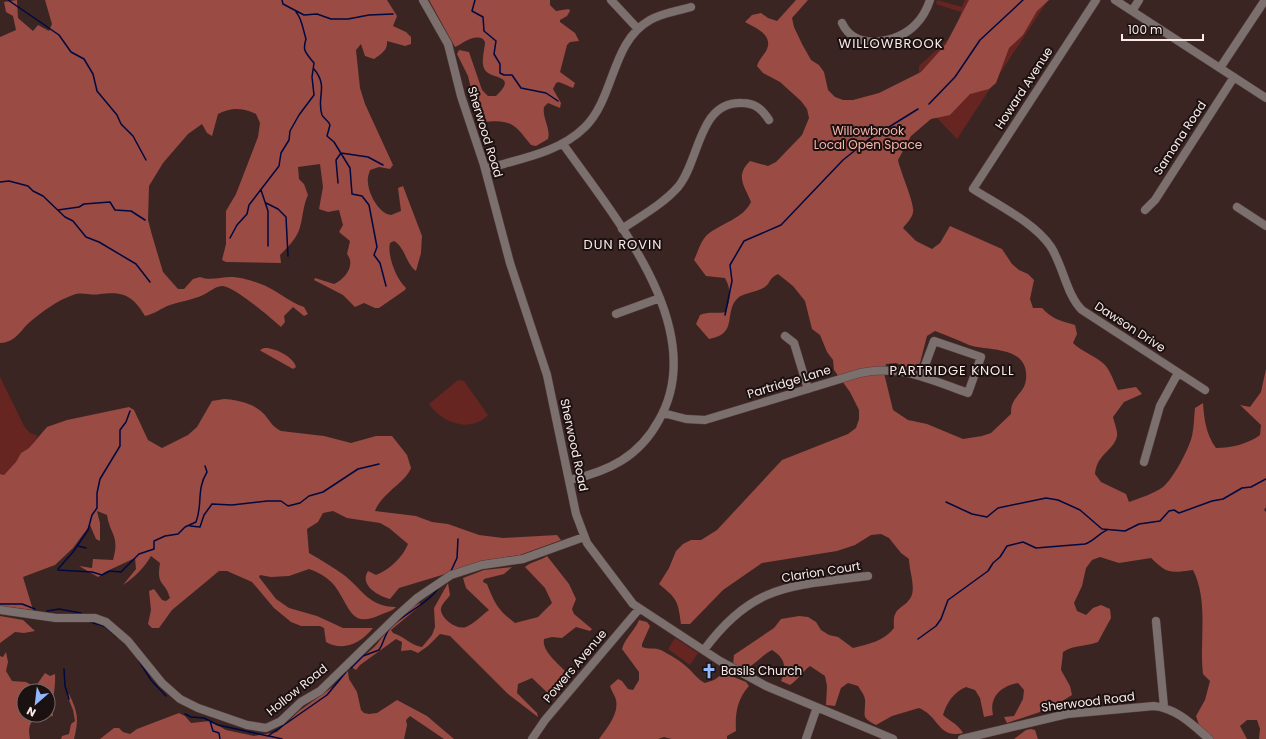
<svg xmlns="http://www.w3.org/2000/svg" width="1266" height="739" font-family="Poppins,sans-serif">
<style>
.green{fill:#672522}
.forest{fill:#994b44;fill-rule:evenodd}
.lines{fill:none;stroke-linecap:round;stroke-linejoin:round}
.stream{stroke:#000940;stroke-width:1.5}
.minor-casing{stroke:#56413e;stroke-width:9}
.minor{stroke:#7c706f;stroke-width:8}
.labels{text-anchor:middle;stroke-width:4;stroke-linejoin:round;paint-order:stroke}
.street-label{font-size:12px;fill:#faeae8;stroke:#1b1110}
.park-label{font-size:12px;fill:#f9b4ac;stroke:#1b1110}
.poi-label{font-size:12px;fill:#faeae8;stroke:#1b1110;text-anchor:start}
.neighbourhood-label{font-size:13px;letter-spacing:1px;fill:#faeae8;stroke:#1b1110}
</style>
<rect width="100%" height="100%" fill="#3b2522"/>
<path class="green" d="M937,0L962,7L965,0H1048L957,139L936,117L918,89L919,66L955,33L961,12L936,4Z
M0,377L24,426L30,433L38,436L29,448L21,453L16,462L4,476L0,474Z
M458,380L464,381L488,415C470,434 441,422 429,404Z
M675,638L698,653L690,665L668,649Z"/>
<path class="forest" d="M17,0L18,18L33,31L38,25L49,31L52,24L45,0H387L397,16L393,26L406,32L411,37V44L405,46L387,41C388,50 381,54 374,59L365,56L361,44L356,50L360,88L365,104L393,165L390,169L379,167L370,170C369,174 367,178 368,182C368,193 379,214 391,215L401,211L398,188L403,186L422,236L421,253L416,271C406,264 405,247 394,241L390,243C387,255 396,279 406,288L405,290L379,308H375L364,303L355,307L343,295L314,280L315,278L334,284C345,279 356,265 347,254L350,241L339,232L343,225L339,210L328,212L319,209L323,187L320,164L298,167L299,179L304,184L308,195C303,206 303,216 300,227C298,237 287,248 280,255L281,263L226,262L222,260L226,244V211L236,194L258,137L260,123L256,114C243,108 232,107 218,114L212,136L207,133L202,124L188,134L163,163L149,186L148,220L152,235L163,272L178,289H184L193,279L200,277C210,281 220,277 231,277C239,277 250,280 258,283C275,288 288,302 304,307L308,314L304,316L293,307L284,316L285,322L281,327C270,317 236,288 223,286C215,286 210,292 203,295C193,300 181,301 170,305C161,308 155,314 145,316C133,296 124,291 100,294C91,296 81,291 73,295C58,300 43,311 31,321C20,330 17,342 0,343V37L16,30L13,16L6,12L4,2Z
M429,0H550V5L556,11L569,9L570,11L567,16L560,20V22L575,33L579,41L570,42L567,45L560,72L575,83L573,88L559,82L556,83L553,89L561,103L560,108L548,103L544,107C542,118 551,129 548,139L536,146L531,145C515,125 512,119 484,122L478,118L468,76L457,54L459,50L469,52L482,90L488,96H496C519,74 491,80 485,70C480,62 485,50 485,42L483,39C473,34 464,43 455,47Z
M796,0H808L792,18L794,27L802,44L811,60L819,65L824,72L828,90L835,97L843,100H853L879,93L921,72L946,44L969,0H1049L1037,11L1023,35L1009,48L996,83L989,89L970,94L950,115L931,119L911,136L898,160C900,171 915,204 913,212C913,217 906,224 903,228L916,241L932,249L940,243L950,226L1002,249L1012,264L1019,270L1028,274L1034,280L1030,299L1033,308H1042C1052,319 1061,321 1075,325L1077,334L1073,343C1082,352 1096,356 1105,365C1111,372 1114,382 1118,390L1136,387L1142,394L1124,402L1113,417C1114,422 1118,431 1117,436C1114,451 1097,453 1095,474L1101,482L1126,494L1129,502C1140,498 1153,494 1163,487C1173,479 1189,449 1192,436C1194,427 1194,417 1195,408L1203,403C1204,418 1206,435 1216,448C1231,448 1248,444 1260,435L1261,425L1240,405L1250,407L1261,392L1266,369V507L1264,510L1266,512V739H1259L1260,729L1257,720H1247L1240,726L1247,739H1211L1199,725L1196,716L1205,700L1210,681L1203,674C1199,640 1209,602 1193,570C1169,573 1168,574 1151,558L1119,563L1100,557L1092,560L1086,568L1082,586L1074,603L1077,611L1086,615L1093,608L1101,605L1110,609L1111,618L1098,642C1086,647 1075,644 1063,652L1061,670L1070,686L1072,695L1056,705H1046L1040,712L1007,723L1004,717L1014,716L1023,699L1024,690L1018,683C1001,686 989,697 993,715L984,717L980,698L975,690L966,687C954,692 947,702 943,715C951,722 958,724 963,733C938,739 940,717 919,708L892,716L876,725C861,717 865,717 865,703C866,696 861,691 858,686L848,683L841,688L835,706L826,705L827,686L825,676L810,666C802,672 799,679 790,685L781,681C787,667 785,658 772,650C760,656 754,667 741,670L733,665L734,655L774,628L781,619L799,616L808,617L816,622L821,630L829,635L838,637L853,648C869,644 884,641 894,628C892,605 903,611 911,597C916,587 909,570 909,559L901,553L889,538L881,534L871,535L855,545L837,551L762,563L723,590L690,624H681C678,600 677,599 659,584L669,568L676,551L683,544L691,540H701L717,530L782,460L848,434L856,428L859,419V410L850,392L834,370L833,360L827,352L820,335L812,329L805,301L793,286L778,274C768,279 771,282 766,286C759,292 747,292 739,297C722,311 740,334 709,339L696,324L700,315C709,311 716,314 726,312C730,299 732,291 725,278L706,276L694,260C698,252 700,242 707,235C721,223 743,219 751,202C744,185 735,176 750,161L768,166L776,162L802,135L809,118L807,109L801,101L780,82L763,73L757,66C759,59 765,54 767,49C773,34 755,28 745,22L752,15L761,13L768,18L777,21ZM935,331C946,335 958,340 969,345C987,351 1023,346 1026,372C1028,391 1016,393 1012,405C1011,407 1011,412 1011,414L991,433L982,436L963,439L927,424L908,420L893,410L884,373L886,364L896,363L913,370L920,363L927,336Z
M264,348C274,347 294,357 296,367L293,369L261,351L260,350Z
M224,399C237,400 253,403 263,413C269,419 272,427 281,431L324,436L351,443L376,436H392L407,455L411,468C406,482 382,493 375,511L416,516L432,522L448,524L479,535L503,538L557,535L561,540L520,555L481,561L442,575L399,588L390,599C378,596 359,585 368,571L376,575C389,570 403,557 408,544L389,528L380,523L347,518L333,511L323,513L318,522L307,529L309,553C321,560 333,567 344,575C363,590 369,607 396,607C391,612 386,612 380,615C354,627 351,612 340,594C334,582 322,573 309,569L289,576L271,577L260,575L259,577L276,599L289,608L317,616L343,628H373C361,643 344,652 326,642L324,628L320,626H301L291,622L274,608L252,582L227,571H219L172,610L159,628H152L148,624L151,610L149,591L154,589L162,600L166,601L170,598C165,580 156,587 160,563L151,556C144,568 135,577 123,585L136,569L135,558L105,572L98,577L79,566L92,568L93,559L113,560C120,535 110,535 107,515L97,511L100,523V541L96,539L90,525L73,548L55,565L23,577L33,610L0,606V474L4,475L16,462L21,453L29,448L47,427L67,420L129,407L134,410L148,440L162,448L188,435L197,427L212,401Z
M547,556L569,584L576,599L572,609L574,614L592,629L590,631L576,627L562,638L552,637L544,639C541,654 566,668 571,679L554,699L532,678L518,684L517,693L537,713L538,717L508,694L450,636L440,634L428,646L418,653L411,650L401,651L402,642L396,639L360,665L356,670L350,666C359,659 370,652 377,644C389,628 402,612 420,603V606L391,630L393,633C404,636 410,645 422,647L432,635L435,627L434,608L448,583L450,595C447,600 440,605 441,611C443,620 457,630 466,627C474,624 482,615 489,610L466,588L463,578L484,570L512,567L504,574L484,579L483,582L487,584C495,604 498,610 515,623L538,617L552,603L545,588L525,567C532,561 540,561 547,556Z
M0,616L23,620L35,631L24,633L15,632L0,643Z
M639,620L647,622L650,626L642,644V647C649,650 654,647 661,650C670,655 681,661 688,668C694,673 697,679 705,683L714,680L724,673L746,682L749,686C737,699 735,714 736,731L727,736V739H672L664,737L658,739H599C607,728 619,714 616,700C615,695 611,691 610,686L618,679L622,681L628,689L633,690L639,680V672L622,649C625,638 635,630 639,620Z
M6,652L8,662L6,671L12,681L26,682L35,687L45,673L50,676L55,674C56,690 51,702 53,716C36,717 26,719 30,739H0V656L3,657ZM24,691H48V715H24Z
M346,671L348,672L349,679L357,692L361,710L364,713L369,714L377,713L397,700L427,716L454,739H444L410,716L406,720L407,725L404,739H100L114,728H119L123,732L130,734L137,729L179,713L185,716L191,723L210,721L226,730L254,736L277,732L299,711L338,683Z
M69,694C78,713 79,719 74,739H61L62,736L69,734L71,724L75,721L73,710L67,695Z
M1031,729L1035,730L1038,739H1014L1026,730Z"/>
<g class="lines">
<path class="stream" d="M8,0L59,35L71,52L84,59L93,74L97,91L117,115L121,124L133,136L146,160
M282,0L283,4L304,15L317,14L331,19H348L369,15L393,14
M475,0L472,11L483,17L484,31L496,41L494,54L500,64V73L504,75H512L521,88L546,93L558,101
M314,69C329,87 316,97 322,115C324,119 328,120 330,125L327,136L334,142L350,168L352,194L362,196L369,205L377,247L374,255L380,263L386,286
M929,104L955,77L980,40L1023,0
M341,153L368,157L383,165
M0,182L9,181L28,186L33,191L43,196L65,217L73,221L86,237L99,242L136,264L150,282
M338,183L336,160L341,153
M261,190L268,211V246
M266,203L278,209L286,217L288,256
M58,210L79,207L84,204L110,202L115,210L131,211L145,220
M230,238L237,225L247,214L249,205L279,166L281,153L289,140L290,131L299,115L314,95L312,77L314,63C306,53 302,51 306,39C303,30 302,18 296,12
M725,315L732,281L730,265L744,241L781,225L843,160L868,140L918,109
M946,502L972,514L987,517L998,508L1046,498L1058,500L1080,510L1102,529L1125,531L1139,524L1160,521L1169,511L1174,510L1179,513L1212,501L1223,499L1242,488L1251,487L1266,479
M190,526L200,527L204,515L212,504L232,505L267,501H281L288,506L300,503L309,496L323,492L358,469L379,464
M78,546L86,548
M58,569L73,552L88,530L92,515L97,508V493L100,479L120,446V430L126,422L130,411
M58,570L92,572L102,575L110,571L121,572L139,554L154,549V541L165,536L178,534L185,527L196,522C203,504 196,490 207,472L205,466
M451,571L457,558L458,539
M0,604H22L35,609
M47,611L59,609L81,613
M90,622L104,626L117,637
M918,639L936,626L941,619L948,600L988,571L993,563L1000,557L1007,546L1023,542L1036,548L1085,544C1094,541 1098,534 1107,530
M139,661L151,680L166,696
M351,668L363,656L379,650C384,643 384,635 390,628C404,613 425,606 438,589
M64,669L65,686L69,699
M185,714L191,717L204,718L218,725L268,736L327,695L346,672
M210,721L213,731L219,733L220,739
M269,736L282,739"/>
<g class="minor-casing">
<path id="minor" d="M423,0L448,44L461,96L484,165L510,263L547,375L576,514L587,543L633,604L720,661L766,686L893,739
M611,0L638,29
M1096,0L973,189C998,205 1035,223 1051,247C1063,266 1067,296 1082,310L1205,390
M1115,0L1266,98
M1132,11L1139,0
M842,23C855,52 899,43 916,24C923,17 927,9 930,0
M1220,68L1265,0
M563,144C613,215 711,329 659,420C639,457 609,471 570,480
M485,169C519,159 559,153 585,127C615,97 611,42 650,20C662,13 678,11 691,7
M1237,207L1266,226
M1145,210L1155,200L1234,77
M622,229C641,216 663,204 678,187C700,161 698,101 742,103C755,103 762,109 769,120
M616,314L660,298
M785,336L794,343L808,389
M663,413L686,419L705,420L860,373C900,364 931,380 968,393L981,357L934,341L921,376
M1144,462L1160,406L1178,373
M0,610L56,618H95L106,622L128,641L162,683L180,699L198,708L247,725L266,728L281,721L301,702L320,691L397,616L417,598L451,575L482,565L523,559L584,537
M1156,621L1164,707
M704,650C753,583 792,586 868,576
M532,739L545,720L639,609
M806,739L817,707
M962,739L1067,714L1154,706C1176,708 1193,725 1209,739"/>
</g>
<use href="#minor" class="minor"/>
</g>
<defs>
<g id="church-bare" transform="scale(1.2)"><path d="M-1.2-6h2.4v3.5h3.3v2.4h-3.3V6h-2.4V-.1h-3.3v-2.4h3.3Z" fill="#91b8fd" stroke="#1b1110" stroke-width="2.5" paint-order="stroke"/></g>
</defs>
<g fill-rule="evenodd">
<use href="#church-bare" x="709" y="671"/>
</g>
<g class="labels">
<g class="street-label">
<text transform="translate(1024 88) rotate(-57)" y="4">Howard Avenue</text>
<text transform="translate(485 132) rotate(73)" y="4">Sherwood Road</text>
<text transform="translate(1180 138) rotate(-57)" y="4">Samona Road</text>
<text transform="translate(1130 327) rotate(33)" y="4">Dawson Drive</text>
<text transform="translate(789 382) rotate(-17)" y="4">Partridge Lane</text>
<text transform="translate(574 445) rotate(78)" y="4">Sherwood Road</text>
<text transform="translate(821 572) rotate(-9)" y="4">Clarion Court</text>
<text transform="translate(575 666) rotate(-50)" y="4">Powers Avenue</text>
<text transform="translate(297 690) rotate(-39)" y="4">Hollow Road</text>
<text transform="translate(1088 702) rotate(-7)" y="4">Sherwood Road</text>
</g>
<g class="park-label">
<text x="868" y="135">Willowbrook<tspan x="868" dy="14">Local Open Space</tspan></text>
</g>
<g class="poi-label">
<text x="721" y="675">Basils Church</text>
</g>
<g class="neighbourhood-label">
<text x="891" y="48">WILLOWBROOK</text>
<text x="623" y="249">DUN ROVIN</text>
<text x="952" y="375">PARTRIDGE KNOLL</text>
</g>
</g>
<g transform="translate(36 703) rotate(208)"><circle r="19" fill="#1b1110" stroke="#746866"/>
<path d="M0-3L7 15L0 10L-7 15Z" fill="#91b8fd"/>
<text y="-6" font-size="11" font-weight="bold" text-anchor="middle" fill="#faeae8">N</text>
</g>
<path d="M1122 34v6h81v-6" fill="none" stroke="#faeae8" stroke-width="2"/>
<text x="1128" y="34" font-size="12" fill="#faeae8" stroke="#1b1110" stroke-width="3" paint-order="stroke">100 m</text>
</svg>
